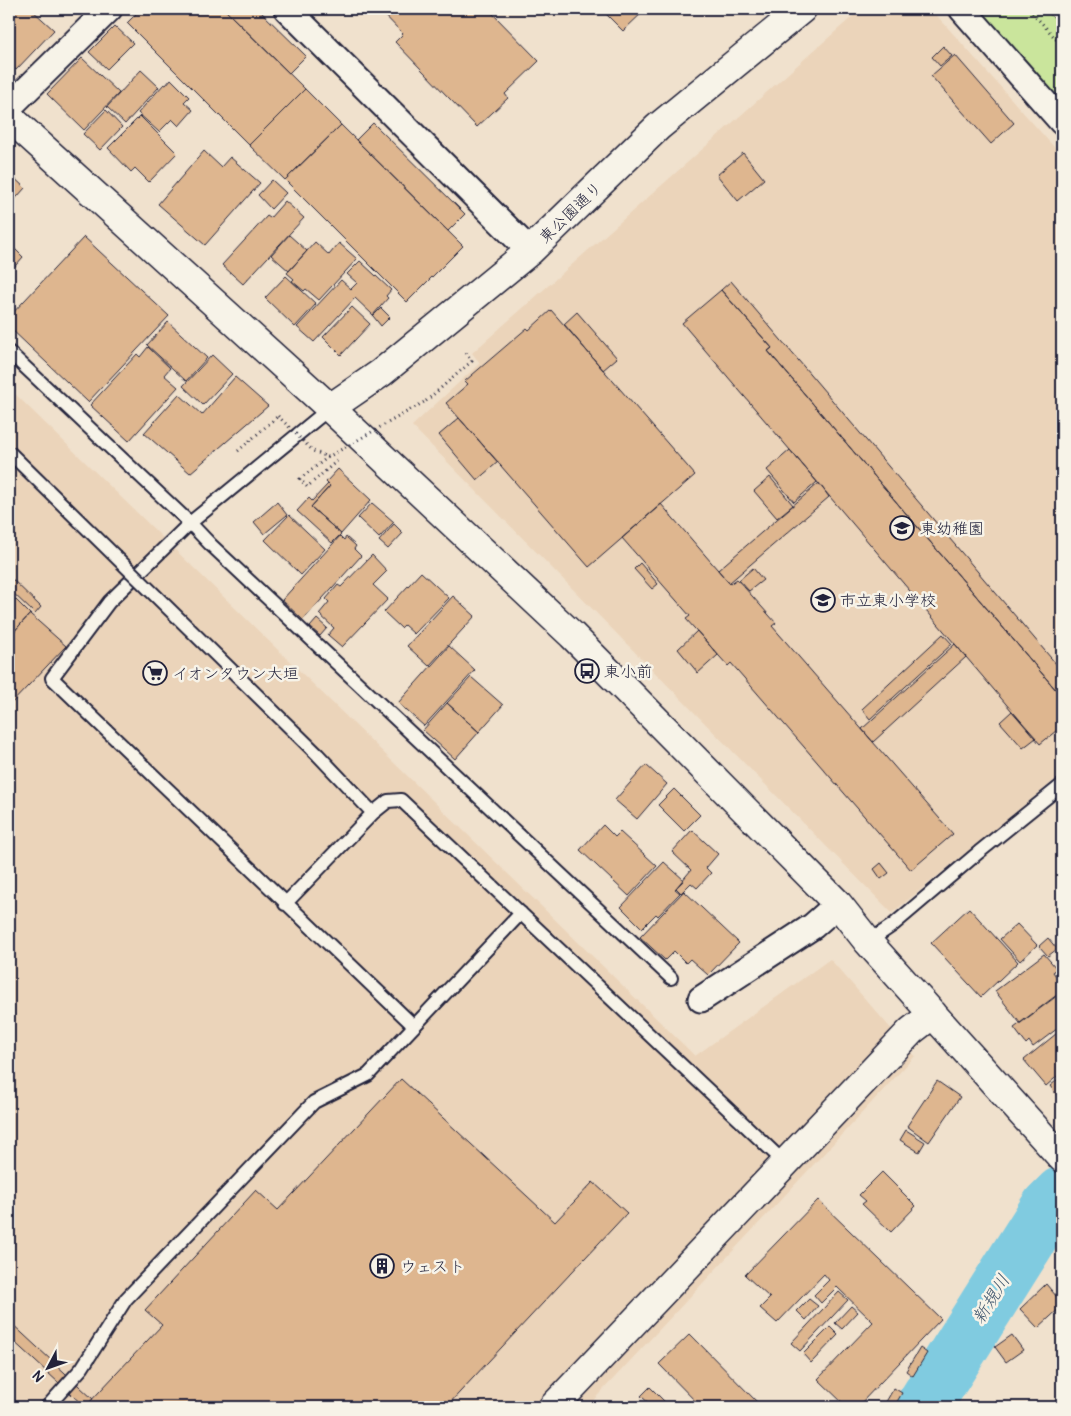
<svg xmlns="http://www.w3.org/2000/svg" width="1071" height="1416" font-family="Pangolin,'Klee One',sans-serif">
<style>
.built{fill:#ebd4ba}
.green{fill:#cae59c;stroke:#76846c}
.lines{fill:none;stroke-linecap:round;stroke-linejoin:round}
.river{stroke:#80cbe0;stroke-width:56}
.building{fill:#deb68f;stroke:#22223b}
.service-casing{stroke:#22223b;stroke-width:16}
.minor-casing{stroke:#22223b;stroke-width:29}
.tertiary-casing{stroke:#22223b;stroke-width:31}
.path{stroke:#22223b;stroke-width:3;stroke-dasharray:1 4;stroke-linecap:butt}
.service{stroke:#f7f3e8;stroke-width:12}
.minor{stroke:#f7f3e8;stroke-width:25}
.tertiary{stroke:#f7f3e8;stroke-width:28}
.service-bridge-casing{stroke:#22223b;stroke-width:16;stroke-linecap:butt}
.path-bridge{stroke:#22223b;stroke-width:3;stroke-dasharray:1 4;stroke-linecap:butt}
.service-bridge{stroke:#f7f3e8;stroke-width:12}
.labels{text-anchor:middle;stroke-width:5;stroke-linejoin:round;paint-order:stroke}
.street-label{font-size:16px;fill:#22223b;stroke:#f7f3e8}
.poi-label{font-size:16px;fill:#22223b;stroke:#f7f3e8;text-anchor:start}
.water-label{font-size:18px;font-style:italic;fill:#3e556d;stroke:#f7f3e8}
</style>
<rect width="100%" height="100%" fill="#f0e1cd"/>
<filter id="ink" filterUnits="userSpaceOnUse"><feTurbulence type="fractalNoise" baseFrequency=".02" numOctaves="2"/><feDisplacementMap in="SourceGraphic" scale="10" xChannelSelector="R" yChannelSelector="G"/><feConvolveMatrix kernelMatrix="1 2 1 2 8 2 1 2 1" color-interpolation-filters="sRGB"/></filter>
<g filter="url(#ink)">
<path class="built" d="M861,9H931L1062,156V774L892,913L412,426L480,363L472,353Z
M9,388L695,1056L830,959L915,1056L587,1407H9Z"/>
<path class="green" d="M975,9H1044L1053,18L1062,10V106Z"/>
<g class="lines">
<path class="river" d="M923,1407L1049,1207L1062,1194"/>
</g>
<path class="building" d="M9,9H31L54,30L16,70L9,63Z
M141,9H224L305,89L249,145L127,23Z
M224,9H258L306,56L289,73Z
M379,9H488L539,61L505,94L508,98L477,127L395,42L403,34Z
M601,9H646L623,31Z
M115,26L133,43L107,69L89,52Z
M943,46L952,56L940,66L932,57Z
M955,55L1014,123L991,144L931,76Z
M82,58L119,93L84,130L47,94Z
M141,70L159,87L125,124L107,107Z
M171,79L189,97L184,102L193,110L179,126L172,119L159,132L138,113L164,84L166,85Z
M305,89L341,125L285,180L249,145Z
M106,110L122,127L100,150L83,134Z
M140,116L177,153L149,182L135,168L131,172L108,148Z
M373,123L465,214L448,231L356,140Z
M341,125L463,246L407,302L285,180Z
M204,151L221,167L230,157L260,183L205,245L158,204Z
M743,153L764,179L738,201L717,175Z
M9,173L25,188L9,206Z
M272,180L286,193L271,209L258,195Z
M285,201L304,218L243,284L222,265L267,216L270,218Z
M289,235L307,251L289,271L271,255Z
M84,237L169,316L88,402L9,327V317Z
M315,242L329,255L339,243L357,259L319,300L306,289L304,291L292,281L294,279L287,273Z
M9,243L23,257L9,273Z
M360,261L391,290L386,296L388,298L373,315L355,298L314,342L297,327L341,280L351,289L357,283L347,274Z
M286,276L316,304L295,327L265,298Z
M731,281L1062,671V697L768,351L772,348L721,290Z
M721,290L772,348L768,351L1062,697V726L1040,744L682,323Z
M352,307L370,324L341,355L323,337Z
M381,308L390,317L381,326L373,316Z
M551,310L695,475L589,567L446,403L468,384L465,381L527,328L529,330Z
M577,312L617,358L603,370L564,324Z
M168,322L207,358L186,381L147,345Z
M148,347L170,368L164,375L178,387L129,441L90,405L137,354L140,357Z
M212,355L232,374L203,405L183,386Z
M235,377L268,406L190,473L144,433L179,394L202,415Z
M459,418L498,462L477,480L439,435Z
M790,450L817,482L794,502L767,470Z
M338,469L371,500L341,534L311,507L330,486L326,482Z
M770,477L793,505L777,518L754,491Z
M819,483L829,497L729,583L718,570Z
M328,484L330,486L311,507L341,534L332,543L297,511L309,498L312,501Z
M277,502L287,515L264,534L254,522Z
M372,503L394,522L379,538L358,518Z
M661,504L730,584L737,579L776,623L772,626L953,834L911,870L731,663L728,666L686,619L690,616L622,538Z
M289,515L325,549L301,575L265,540Z
M394,524L403,533L388,549L379,541Z
M340,536L344,540L346,537L356,546L354,549L361,556L303,620L282,600Z
M372,555L387,571L373,585L388,599L342,647L328,635L334,628L319,614L329,602L326,599L338,585L341,587Z
M640,563L658,584L652,589L634,569Z
M753,568L763,580L749,591L739,580Z
M421,572L449,598L414,634L404,625L401,628L384,612Z
M9,576L41,607L35,614L9,589Z
M9,593L30,614L9,637Z
M453,596L475,616L429,666L407,646Z
M30,614L66,646L9,706V637Z
M317,619L327,628L320,636L310,627Z
M697,631L718,655L698,673L678,649Z
M943,634L952,644L870,719L862,709Z
M955,644L966,657L873,742L862,729Z
M449,646L475,670L424,726L398,703Z
M471,677L503,705L479,732L447,703Z
M447,703L479,732L455,759L423,730Z
M1012,711L1036,738L1023,748L1000,722Z
M646,765L667,784L637,819L615,800Z
M674,789L700,815L684,831L658,805Z
M603,825L615,837L620,832L657,866L629,896L580,850Z
M692,830L718,854L706,868L711,873L697,888L691,883L681,893L676,888L691,870L672,852Z
M664,862L684,880L675,889L680,893L658,916L656,914L642,928L621,907Z
M881,863L889,873L881,879L874,869Z
M684,891L739,943L708,975L690,959L686,963L674,951L665,960L640,937Z
M969,908L1018,962L981,997L931,943Z
M1017,924L1037,945L1020,961L1000,939Z
M1048,938L1057,949L1048,956L1039,946Z
M1044,954L1057,969L1053,972L1062,984V991L1020,1023L995,991Z
M1062,992V1025L1033,1047L1029,1041L1026,1044L1014,1028Z
M1062,1029V1072L1046,1086L1024,1060Z
M1062,1076V1102L1050,1086Z
M401,1079L555,1222L593,1182L627,1213L446,1407H85L162,1325L145,1310L256,1190L278,1210Z
M937,1081L960,1097L929,1142L907,1126Z
M906,1130L925,1142L919,1152L900,1140Z
M882,1172L916,1206L891,1232L862,1204L866,1201L859,1195Z
M818,1200L941,1319L860,1404L864,1407H847L818,1379L873,1322L837,1287L821,1303L814,1295L829,1280L824,1274L777,1323L760,1308L770,1298L745,1275Z
M1046,1284L1062,1303V1306L1038,1328L1020,1309Z
M839,1292L848,1300L800,1351L791,1343Z
M809,1299L818,1306L806,1320L797,1311Z
M851,1306L858,1312L842,1329L835,1323Z
M9,1321L93,1399L85,1407L9,1337Z
M830,1327L838,1335L811,1363L803,1354Z
M690,1334L762,1407H701L659,1364Z
M1012,1335L1023,1350L1006,1362L995,1347Z
M920,1348L927,1353L913,1376L906,1371Z
M650,1387L670,1407H653L641,1396Z
M894,1388L902,1393L894,1407H883Z"/>
<g class="lines">
<g class="service-casing">
<path id="service" d="M9,352L190,523L210,544L671,978
M330,408L190,523L109,602L52,678L414,1026
M318,755L373,813L388,801L401,800L785,1163
M285,904L373,813
M868,942L893,925L979,852L1062,785
M47,1407L82,1368L126,1299L314,1102L368,1075L521,913"/>
</g>
<g class="minor-casing">
<path id="minor" d="M287,9L530,251
M962,9L1062,122
M9,107L109,9
M701,999L813,926L838,904"/>
</g>
<g class="tertiary-casing">
<path id="tertiary" d="M9,117L330,408L572,635L838,904L868,942L1062,1158
M330,408L381,373L530,251L658,127L802,9
M553,1407L911,1031L933,1014"/>
</g>
<path class="path" d="M1029,9L1056,39L1062,33
M1056,39L1062,45
M426,401L472,361L464,350
M238,451L278,416
M328,457L300,479L307,487L338,460"/>
<use href="#service" class="service"/>
<use href="#minor" class="minor"/>
<use href="#tertiary" class="tertiary"/>
<g class="service-bridge-casing">
<path id="service-bridge" d="M9,452L318,755"/>
</g>
<path class="path-bridge" d="M278,416L313,451L328,457L426,401"/>
<use href="#service-bridge" class="service-bridge"/>
</g>
</g>
<defs>
<g id="school-ring" transform="scale(1.25)"><circle r="9.5" fill="#f7f3e8" stroke="#22223b" stroke-width="1.5"/><path d="M0-5L7-2L0 1L-7-2ZM-4 1L0 2.5L4 1V4Q0 6-4 4Z" fill="#22223b"/></g>
<g id="bus-ring" transform="scale(1.25)"><circle r="9.5" fill="#f7f3e8" stroke="#22223b" stroke-width="1.5"/><path d="M-5-6H5V4H4V6H2V4H-2V6H-4V4H-5ZM-3.5-4V0h7V-4ZM-3.5 1.2v1.5H-2V1.2ZM2 1.2v1.5H3.5V1.2Z" fill="#22223b"/></g>
<g id="supermarket-ring" transform="scale(1.25)"><circle r="9.5" fill="#f7f3e8" stroke="#22223b" stroke-width="1.5"/><path d="M-6-5.5h2.5l.6 2H6L4.5 2H-2.5L-4.4-4H-6ZM-1.5 3.2a1.3 1.3 0 1 0 .1 0ZM3 3.2a1.3 1.3 0 1 0 .1 0Z" fill="#22223b"/></g>
<g id="building-ring" transform="scale(1.25)"><circle r="9.5" fill="#f7f3e8" stroke="#22223b" stroke-width="1.5"/><path d="M-4-6H4V6H1V3H-1V6H-4ZM-2.5-4.3h1.7v1.8h-1.7ZM.8-4.3h1.7v1.8H.8ZM-2.5-1h1.7V.8h-1.7ZM.8-1h1.7V.8H.8Z" fill="#22223b"/></g>
</defs>
<g fill-rule="evenodd">
<use href="#school-ring" x="902" y="528"/>
<use href="#school-ring" x="823" y="600"/>
<use href="#bus-ring" x="587" y="671"/>
<use href="#supermarket-ring" x="155" y="673"/>
<use href="#building-ring" x="382" y="1266"/>
</g>
<g class="labels">
<g class="street-label">
<text transform="translate(570 212) rotate(-44)" y="6">東公園通り</text>
</g>
<g class="poi-label">
<text x="920" y="534">東幼稚園</text>
<text x="840" y="606">市立東小学校</text>
<text x="604" y="677">東小前</text>
<text x="172" y="679">イオンタウン大垣</text>
<text x="400" y="1272">ウェスト</text>
</g>
<g class="water-label">
<text transform="translate(991 1299) rotate(-58)" y="6">新規川</text>
</g>
</g>
<rect width="1071" height="1416" fill="none" stroke="#f7f3e8" stroke-width="30"/>
<rect x="15" y="15" width="1041" height="1386" fill="none" stroke="#22223b" stroke-width="2" filter="url(#ink)"/>
<g transform="translate(48 1368) rotate(229)" stroke="#f7f3e8" stroke-width="4" paint-order="stroke">
<path d="M0-4L9 19L0 12L-9 19Z" fill="#22223b"/>
<text y="-8" font-size="14" font-weight="bold" text-anchor="middle" fill="#22223b">N</text>
</g>
</svg>
